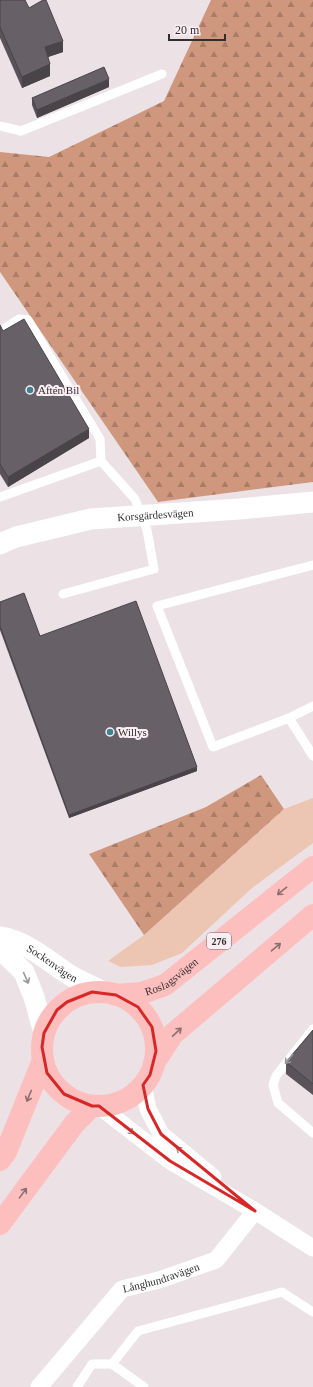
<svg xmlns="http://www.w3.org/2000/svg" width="313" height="1387" font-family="'Times New Roman',serif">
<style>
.green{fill:#ecc5b3}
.forest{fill:url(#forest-firs)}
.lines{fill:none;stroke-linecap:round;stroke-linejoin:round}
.service{stroke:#fff;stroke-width:9}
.minor{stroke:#fff;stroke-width:17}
.tertiary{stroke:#fff;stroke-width:21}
.primary{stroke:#fdbebe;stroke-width:22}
.wall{fill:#595359}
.shaded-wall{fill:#484448}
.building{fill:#676167;stroke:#484448}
.oneway{stroke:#8d6f70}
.oneway2{stroke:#989698}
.marked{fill:none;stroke:#d62828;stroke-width:3;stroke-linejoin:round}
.poi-dot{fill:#408293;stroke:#f9eff3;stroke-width:1.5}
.labels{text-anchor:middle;stroke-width:4;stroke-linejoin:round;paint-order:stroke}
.shield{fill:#f9eff3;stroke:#6e686a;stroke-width:1}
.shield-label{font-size:10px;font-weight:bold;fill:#322e30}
.poi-label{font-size:11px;fill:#322e30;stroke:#f9eff3;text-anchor:start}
.street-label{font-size:11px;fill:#322e30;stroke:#f9eff3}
</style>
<defs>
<pattern id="forest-firs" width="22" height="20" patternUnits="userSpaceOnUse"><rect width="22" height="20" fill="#cf987e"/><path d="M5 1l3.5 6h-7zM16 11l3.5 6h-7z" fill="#a97c68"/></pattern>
</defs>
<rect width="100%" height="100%" fill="#ece2e6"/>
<path class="green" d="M313,798V843L252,888L182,953L152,965L121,967L108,961L144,935L284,809Z"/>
<path class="forest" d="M211,0H313V482L158,502L0,272V152L49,157L164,101Z
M261,775L284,809L144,935L89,854L206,807Z"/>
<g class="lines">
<path class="service" d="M0,126L21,131L162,74
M5,328L19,319L28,320L100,439L101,461
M0,497L101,461L135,499L147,530L154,569L63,594
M313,565L157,606L213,747L289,718L313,756
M289,718L313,706
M313,1029L276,1076L273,1085L278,1103L313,1133
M112,1364L144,1387
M77,1387L92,1364H112L138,1331L282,1292L313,1312"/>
<g class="minor">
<path d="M143,1085L148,1109L161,1134L213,1177"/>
<path d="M99,1106L170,1161L255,1211"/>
<path id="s1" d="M39,1387L122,1289L159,1280L216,1260L255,1211L313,1248"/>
</g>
<g class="tertiary">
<path id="s2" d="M0,544L16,537L91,519L239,509L313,502"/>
<path id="s3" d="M0,937C26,941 47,960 68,974C79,981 92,986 104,992"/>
<path d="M0,949L24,972L34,997L44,1033"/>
</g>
<g class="primary">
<circle cx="99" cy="1049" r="57"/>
<path id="s4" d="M116,995L142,993L165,985L313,867"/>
<path d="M154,1063L173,1034L313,915"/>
<path d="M0,1160L6,1152L43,1060"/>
<path d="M0,1224L74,1124L92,1106"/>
</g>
</g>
<path class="wall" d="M0,0L29,8L63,52L48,57L50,76L22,88L0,38Z
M109,87L37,118L32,105V98Z
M0,325L3,331L89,438L8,487L0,474Z
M0,602L40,636L197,771L69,818L0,630Z
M313,1030V1095L286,1074V1062Z"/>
<path class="shaded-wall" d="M63,41V52L45,58V47Z
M50,64V76L22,88V77Z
M109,79V87L37,118V110Z
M89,429V438L8,487V477Z
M197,767V771L69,818V815Z"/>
<path class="building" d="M0,0H25L29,8L43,0H46L63,41L45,47L50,64L22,77L0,27Z
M104,67L109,79L37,110L32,98Z
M24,319L89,429L8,477L0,464V325L3,331Z
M24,593L40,636L136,601L197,767L69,815L0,626V602Z
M313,1030V1084L286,1062Z"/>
<defs><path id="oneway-shaft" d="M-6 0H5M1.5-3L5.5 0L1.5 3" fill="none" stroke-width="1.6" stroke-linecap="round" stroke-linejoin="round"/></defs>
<g class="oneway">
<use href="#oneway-shaft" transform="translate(282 891) rotate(141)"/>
<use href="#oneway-shaft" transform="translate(276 947) rotate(-40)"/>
<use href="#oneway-shaft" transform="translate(177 1032) rotate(-43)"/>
<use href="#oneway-shaft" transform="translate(29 1096) rotate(112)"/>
<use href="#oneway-shaft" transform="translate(23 1193) rotate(-54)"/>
</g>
<g class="oneway2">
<use href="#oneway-shaft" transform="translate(26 978) rotate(66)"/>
<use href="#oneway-shaft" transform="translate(289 1059) rotate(129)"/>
<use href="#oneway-shaft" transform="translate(129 1130) rotate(38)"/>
<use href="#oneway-shaft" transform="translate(181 1151) rotate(-141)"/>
</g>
<path class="marked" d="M92,992L116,995L138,1007L152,1027L156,1051L150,1075L143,1085L148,1109L161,1134L255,1211L170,1161L99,1106H92L64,1094L47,1073L42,1047L44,1033L57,1010L67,1002Z"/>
<g class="poi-dot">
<circle cx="30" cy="390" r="4"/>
<circle cx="110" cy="732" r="4"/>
</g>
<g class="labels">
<rect class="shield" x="207" y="933" width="24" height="16" rx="3"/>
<g class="shield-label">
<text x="219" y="945">276</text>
</g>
<g class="poi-label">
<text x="38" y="394">Aftén Bil</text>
<text x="118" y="736">Willys</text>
</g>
<g class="street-label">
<text dy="4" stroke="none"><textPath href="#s2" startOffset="159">Korsgärdesvägen</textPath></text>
<text dy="4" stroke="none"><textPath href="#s3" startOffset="59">Sockenvägen</textPath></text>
<text dy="4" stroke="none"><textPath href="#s4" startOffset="60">Roslagsvägen</textPath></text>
<text dy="4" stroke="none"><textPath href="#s1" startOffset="169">Långhundravägen</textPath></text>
</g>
</g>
<path d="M169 34v6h56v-6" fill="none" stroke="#322e30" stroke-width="2"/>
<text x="175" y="34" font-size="12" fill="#322e30" stroke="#f9eff3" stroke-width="3" paint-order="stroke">20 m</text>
</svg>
